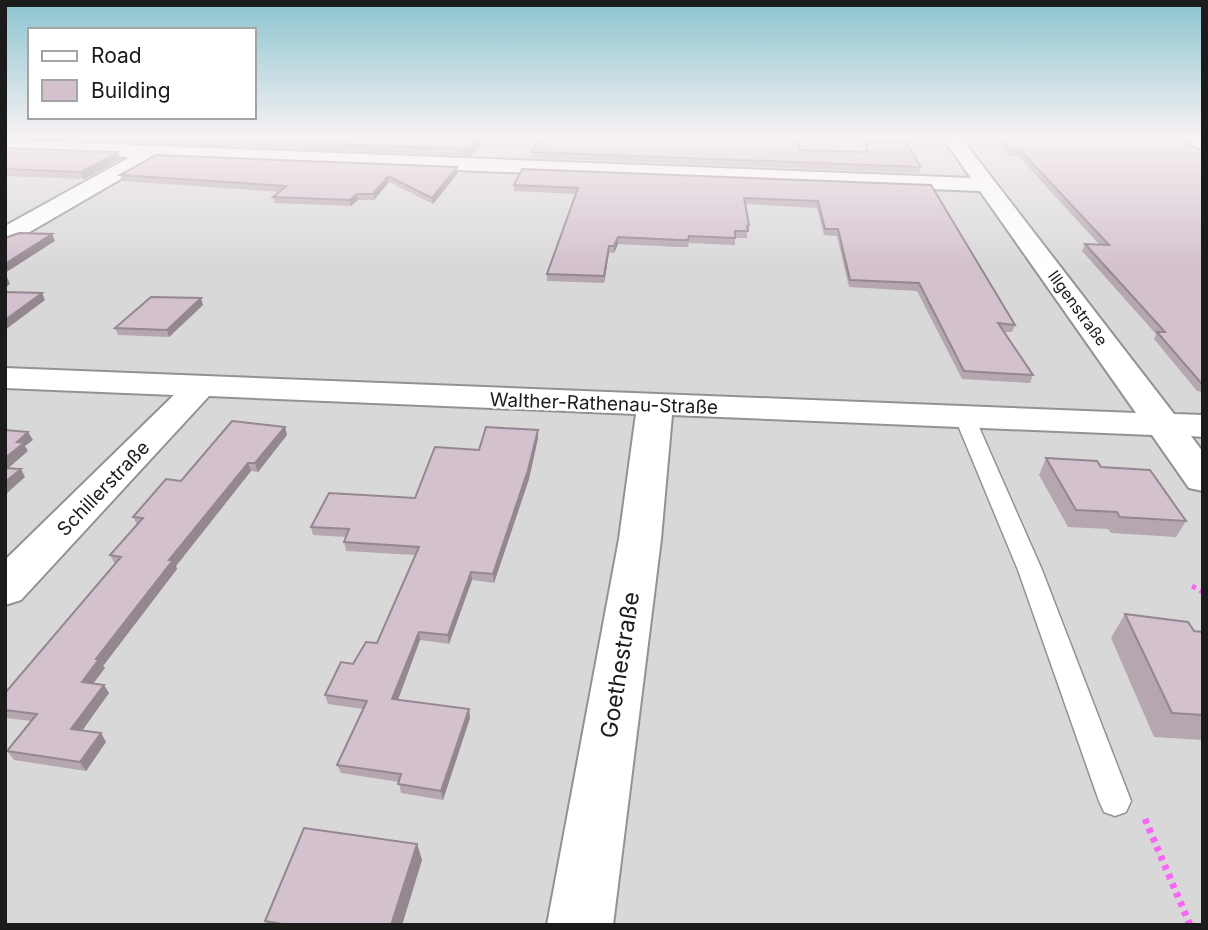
<svg xmlns="http://www.w3.org/2000/svg" width="1208" height="930" font-family="Inter,sans-serif">
<style>
.residential{fill:#d9d8d9}
.lines{fill:none;stroke-linecap:round;stroke-linejoin:round}
.lane-casing{stroke:#929292;stroke-width:3}
.street-casing{stroke:#929292;stroke-width:4}
.path-far1{stroke:#f867f6;stroke-width:5;stroke-dasharray:4.5 4.5;stroke-linecap:butt}
.path{stroke:#f867f6;stroke-width:7;stroke-dasharray:5 5;stroke-linecap:butt}
.lane{fill:#fff;fill-rule:evenodd}
.street{fill:#fff;fill-rule:evenodd}
.wall{fill:#b5a6b0}
.shaded-wall{fill:#948790}
.building{fill:#d3c1cd;stroke:#948790;stroke-width:2}
.labels{text-anchor:middle;stroke-width:5;stroke-linejoin:round;paint-order:stroke}
.far-street-label{font-size:16px;fill:#1b1b1b;stroke:#fff}
.street-label{font-size:19px;fill:#1b1b1b;stroke:#fff}
.near-street-label{font-size:23px;fill:#1b1b1b;stroke:#fff}
</style>
<rect width="100%" height="100%" fill="#ede1e6"/>
<path class="residential" d="M5,138H1203V925H5Z"/>
<g class="lines">
<g class="lane-casing">
<path id="lane" d="M965,412L975,418L1042,570L1131,801L1126,812L1115,816L1104,812L1099,801L1018,570L955,418Z"/>
</g>
<g class="street-casing">
<path id="street" d="M943,138H961L1174,414L1203,415V437L1191,436L1203,452V491L1189,488L1152,435L672,415L661,539L613,925H547L619,539L636,414L209,396L21,600L5,605V560L174,395L5,388V368L1136,413L980,191L157,158L14,241L5,243V226L130,157L5,152V140L971,178Z
M1203,138V158L1188,149L1192,139Z"/>
</g>
<path class="path-far1" d="M1192,586L1203,592"/>
<path class="path" d="M1145,819L1190,925"/>
<use href="#lane" class="lane"/>
<use href="#street" class="street"/>
</g>
<path class="wall" d="M5,138H485L471,156Z
M994,138H1191L1188,144L1203,151V392L1197,391L1154,339L1156,334L1082,251L1085,244H1099L1018,156H1009Z
M870,140L921,167L919,173L532,158V152L800,150L865,152V144H869Z
M5,148L118,152L121,159L84,179L5,176Z
M458,173L433,204L389,182L374,200H358L351,206L274,203L273,197L280,192L122,181L120,175Z
M514,185H931L1015,325L1012,332H1004L1033,375L1030,383L962,379L917,291L849,287L837,236L824,235L817,208L746,204L749,225V232H747V238H735V245L689,243L688,247H678L618,244L614,253H609L604,283L547,281V274L575,194L514,191Z
M203,305L169,337L118,335L115,328Z
M285,427L287,435L258,472L251,471L176,566L177,569L103,666L105,668L93,684L104,685L109,693L82,730L101,733L106,742L86,771L14,760L7,751L32,721L5,718V693L115,564L110,555L137,525L133,517L181,481Z
M538,438L529,479L494,583L472,580L449,644L420,640L398,699L470,718L443,800L401,793L399,782L341,773L337,765L363,709L328,704L325,695L353,664L377,643L415,555L346,551L344,542L346,537L313,535L311,527L415,498L479,450Z
M1046,458L1101,467L1186,521L1176,537L1111,533L1108,529L1068,527L1039,475Z
M1125,614L1194,631L1203,632V740L1154,737L1111,638Z
M417,844L422,860L402,925H267L265,921Z"/>
<path class="shaded-wall" d="M479,138H485L471,156L470,149Z
M118,152L121,159L84,179L81,172Z
M457,167L458,173L433,204L432,198Z
M388,176L389,182L374,200L373,194Z
M357,194L358,200L351,206L350,200Z
M52,234L55,241L5,273V264Z
M618,237V244L614,253V246Z
M609,246V253L604,283V276Z
M7,277L10,284L5,288V279Z
M42,293L45,300L5,330V320Z
M201,298L203,305L169,337L167,330Z
M285,427L287,435L258,472L255,463Z
M538,430V438L529,479L494,583L493,574Z
M28,432L33,440L25,446L28,451L5,471V458L17,442Z
M248,463L251,471L176,566L177,569L103,666L105,668L87,691L82,682L96,659L169,560Z
M21,469L25,477L5,495V482Z
M471,572L472,580L449,644L448,635Z
M419,632L420,640L395,708L392,699Z
M104,685L109,693L77,738L71,729Z
M469,709L470,718L443,800L441,791Z
M101,733L106,742L86,771L80,762Z
M417,844L422,860L402,925H391Z"/>
<path class="building" d="M162,138H479L470,149Z
M540,138H797L800,150L868,152L865,144L871,145L870,140L905,141L921,167L532,152Z
M1000,138H1191L1188,144L1203,151V383H1201L1157,332H1165L1085,244L1109,245L1020,150H1011Z
M5,148L118,152L81,172L5,169Z
M156,155L457,167L432,198L388,176L373,194H357L350,200L273,197L286,186L120,175Z
M522,169L931,185L1015,325L998,323L1033,375L964,371L919,283L850,280L838,229H825L818,201L744,198L749,225L747,226L748,231H735V238L689,236L688,240H679L618,237L614,246H609L604,276L547,274L578,188L514,185Z
M19,233L52,234L5,264V238Z
M5,292L42,293L5,320Z
M151,297L201,298L167,330L115,328Z
M232,421L285,427L255,463H248L169,560H173L96,659H99L82,682L104,685L71,729L101,733L80,762L7,751L37,714L5,710V693L121,557L110,555L143,518L133,517L166,479L181,481Z
M486,427L538,430L528,470L493,574L471,572L448,635L419,632L392,699L469,709L441,791L398,784L401,774L337,765L367,701L325,695L341,662L353,664L366,642L377,643L419,547L344,542L349,529L311,527L329,493L415,498L435,447L479,450Z
M5,430L28,432L17,442L24,443L5,458Z
M1046,458L1097,461L1101,467L1150,470L1186,521L1120,517L1117,512L1076,510Z
M5,468L21,469L5,482Z
M1125,614L1188,622L1194,631L1203,632V715L1172,713Z
M304,828L417,844L391,925H288L265,921Z"/>
<linearGradient id="sky" x2="0" y2="1"><stop stop-color="#8bc4cf"/><stop offset="0.51" stop-color="#f7f2f4"/><stop offset="1" stop-color="#f7f2f4" stop-opacity="0"/></linearGradient>
<rect width="1208" height="268" fill="url(#sky)"/>
<g class="labels">
<g class="far-street-label">
<text transform="translate(1078 308) rotate(54)" y="6">Illgenstraße</text>
</g>
<g class="street-label">
<text transform="translate(604 403) rotate(2)" y="7">Walther-Rathenau-Straße</text>
<text transform="translate(103 488) rotate(-46)" y="7">Schillerstraße</text>
</g>
<g class="near-street-label">
<text transform="translate(620 665) rotate(-81)" y="8">Goethestraße</text>
</g>
</g>
<rect width="1208" height="930" fill="none" stroke="#1b1b1b" stroke-width="14"/>
<rect x="28" y="28" width="228" height="91" fill="#ffffff" stroke="#a4a4a4" stroke-width="2"/>
<rect x="42" y="51" width="35" height="10" fill="#ffffff" stroke="#a4a4a4" stroke-width="2"/>
<text x="91" y="63" font-size="21" fill="#1b1b1b">Road</text>
<rect x="42" y="80" width="35" height="21" fill="#d3c1cd" stroke="#a4a4a4" stroke-width="2"/>
<text x="91" y="98" font-size="21" fill="#1b1b1b">Building</text>
</svg>
